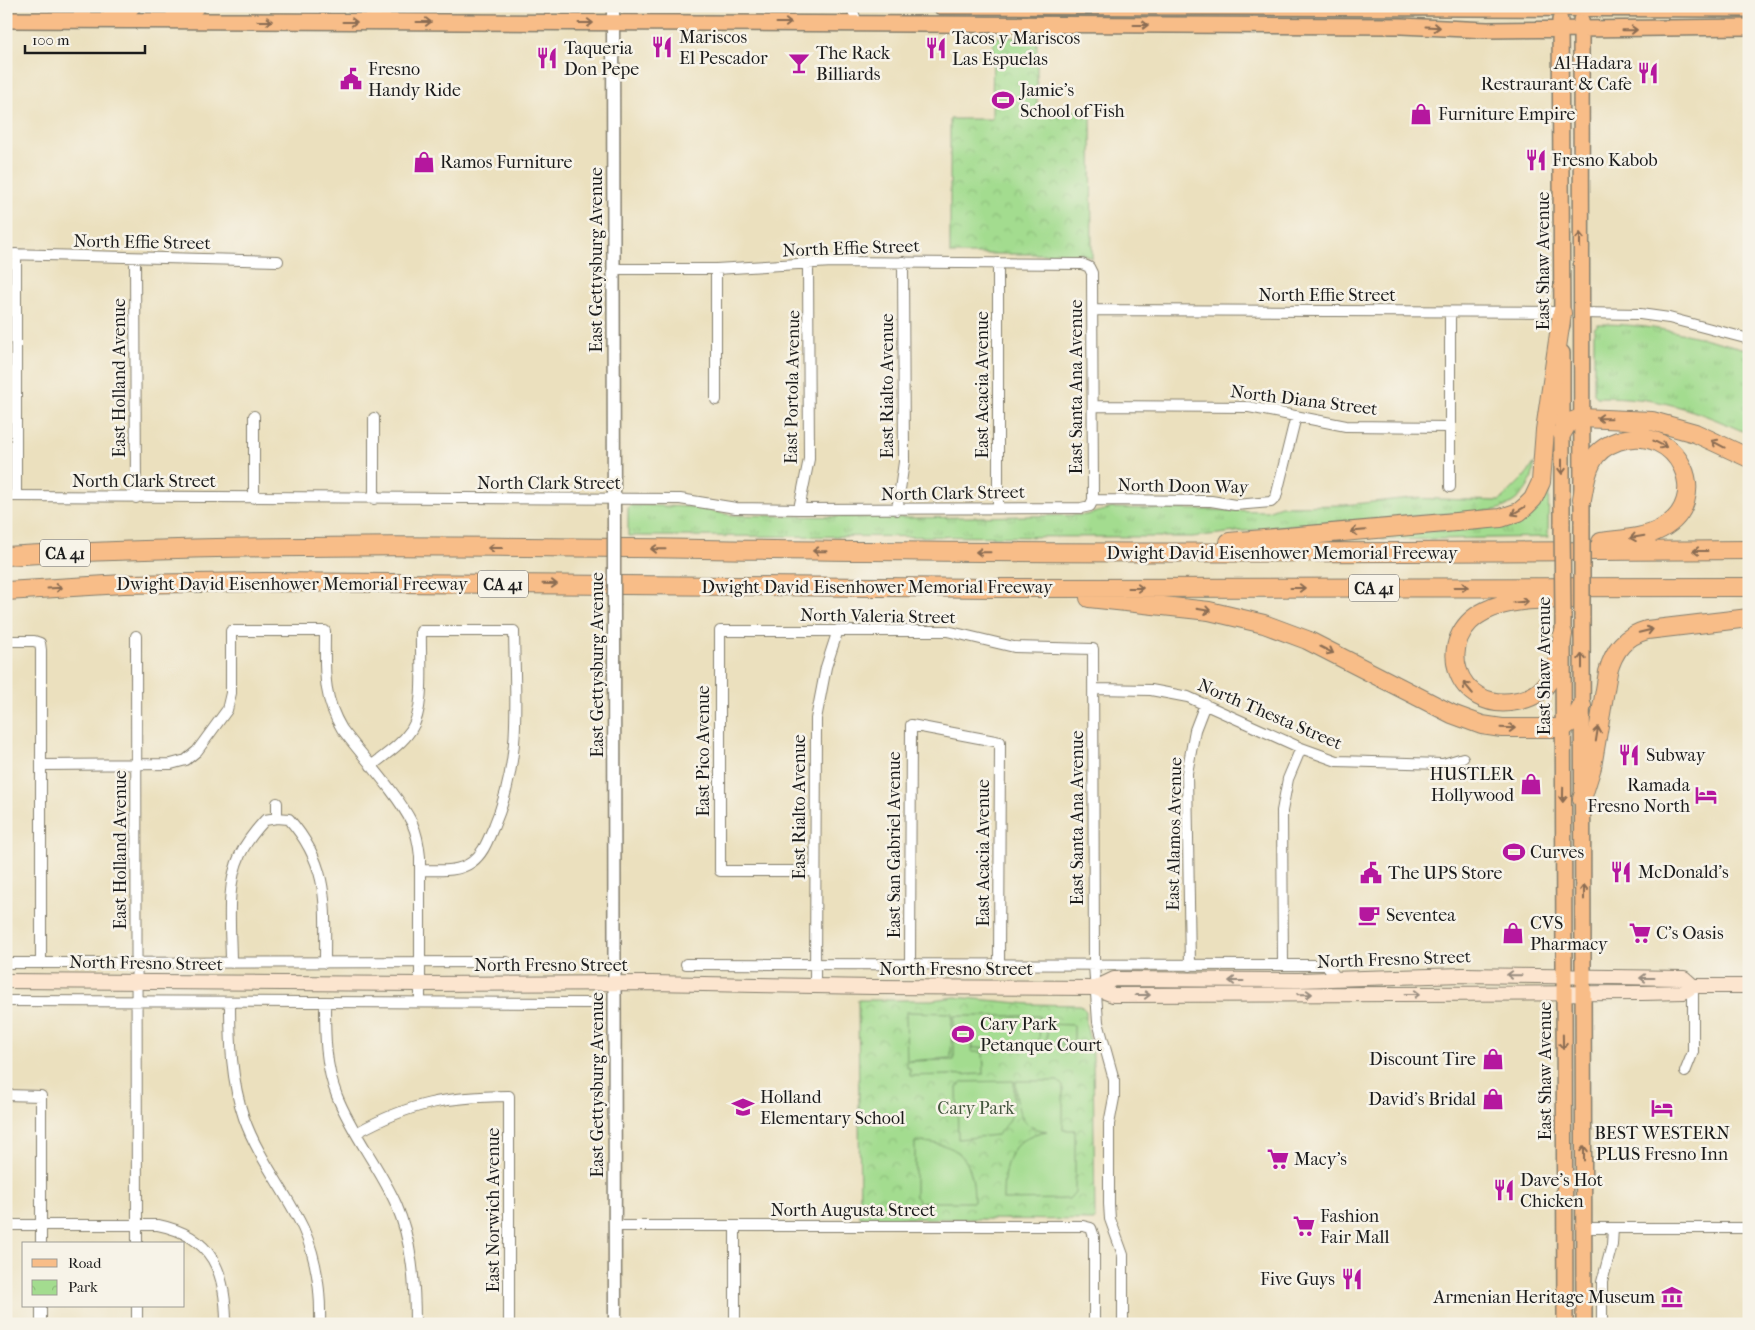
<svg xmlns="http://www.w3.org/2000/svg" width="1755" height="1330" font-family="'IM FELL French Canon',serif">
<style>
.grass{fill:url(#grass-tufts);stroke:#607c56}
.park{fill:url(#park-crowns);stroke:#607c56}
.pitch{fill:#a3dc8f;stroke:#607c56}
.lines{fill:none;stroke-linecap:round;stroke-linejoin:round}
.minor-casing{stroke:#847e6d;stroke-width:12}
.tertiary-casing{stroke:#847e6d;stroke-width:15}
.secondary-casing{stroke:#847e6d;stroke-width:16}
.primary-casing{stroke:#847e6d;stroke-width:18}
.motorway-casing{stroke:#847e6d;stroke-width:20}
.minor{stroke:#fff;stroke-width:10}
.tertiary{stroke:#fff;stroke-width:12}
.secondary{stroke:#fce5cf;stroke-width:14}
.primary{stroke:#f8bd88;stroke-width:15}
.motorway{stroke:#f8bd88;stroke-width:18}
.tertiary-bridge-casing{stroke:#847e6d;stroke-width:15;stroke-linecap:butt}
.primary-bridge-casing{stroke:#847e6d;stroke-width:18;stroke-linecap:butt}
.tertiary-bridge{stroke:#fff;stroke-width:12}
.primary-bridge{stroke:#f8bd88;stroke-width:15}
.oneway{stroke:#8a6c52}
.oneway2{stroke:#978b7e}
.labels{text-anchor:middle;stroke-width:5;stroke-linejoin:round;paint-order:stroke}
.shield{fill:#f7f3e8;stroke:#5e5c59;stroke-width:1}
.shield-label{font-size:16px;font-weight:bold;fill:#1c1c1c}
.poi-label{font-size:18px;fill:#1c1c1c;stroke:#f7f3e8;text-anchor:start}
.street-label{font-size:18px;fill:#1c1c1c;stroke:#f7f3e8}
.park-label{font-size:18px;fill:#44563e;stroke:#f7f3e8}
</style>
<defs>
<pattern id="grass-tufts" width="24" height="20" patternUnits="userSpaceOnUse" patternTransform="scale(1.25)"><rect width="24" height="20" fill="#a3dc8f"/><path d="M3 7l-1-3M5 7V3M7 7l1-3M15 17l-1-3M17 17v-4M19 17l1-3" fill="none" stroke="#8cbc7b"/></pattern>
<pattern id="park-crowns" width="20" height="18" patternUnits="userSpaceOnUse" patternTransform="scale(1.25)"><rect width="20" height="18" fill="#a3dc8f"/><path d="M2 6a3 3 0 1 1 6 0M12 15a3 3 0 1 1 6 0" fill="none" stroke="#8cbc7b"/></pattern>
</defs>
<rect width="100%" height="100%" fill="#f7f3e8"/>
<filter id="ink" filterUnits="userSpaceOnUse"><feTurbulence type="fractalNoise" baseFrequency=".02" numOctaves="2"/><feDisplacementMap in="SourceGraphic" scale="10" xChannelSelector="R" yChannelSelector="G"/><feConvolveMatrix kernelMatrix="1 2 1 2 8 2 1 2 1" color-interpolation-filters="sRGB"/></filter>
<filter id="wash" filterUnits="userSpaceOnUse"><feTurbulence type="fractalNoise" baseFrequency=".0096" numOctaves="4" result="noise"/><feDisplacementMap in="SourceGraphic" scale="20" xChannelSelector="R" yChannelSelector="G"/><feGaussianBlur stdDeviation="1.12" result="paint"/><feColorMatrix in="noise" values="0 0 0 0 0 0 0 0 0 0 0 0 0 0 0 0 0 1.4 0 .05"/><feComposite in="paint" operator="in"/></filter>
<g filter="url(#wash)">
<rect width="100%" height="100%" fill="#ebe0be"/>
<path class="grass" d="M1744,262H1749V331L1743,330Z
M1598,324C1654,324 1696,336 1749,350V434C1691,408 1661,397 1597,397L1594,394V329Z
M1534,463C1534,487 1519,502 1497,510L1288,526L1192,537L628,536V508L630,505L694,507L730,515L912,518L1086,515L1112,508L1267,511L1281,506L1345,505L1410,498L1500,501L1528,473Z
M1549,477L1548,537L1382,540L1381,535L1501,526Z"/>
<path class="park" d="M993,37L1037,38V110L1091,111L1092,258L1082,254H950V119H992Z
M955,997L1030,1004L1080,1005L1086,1011V1023L1093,1056L1095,1220L860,1218L858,1000H932Z"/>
<path class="pitch" d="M906,1012L952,1013L951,1058L908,1061L954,1060V1016H1040L1039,1047L973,1048L972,1038V1052H983L984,1074L910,1076V1068H907Z
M1047,1024L1074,1025V1044L1047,1045Z
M1014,1081C1014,1106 1015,1116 997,1135L958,1139L957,1087L963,1082Z
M1016,1081H1058L1063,1086V1130H1075V1192L1069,1199L1003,1200C1003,1166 1008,1137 1047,1131C1043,1130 1036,1130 1032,1127C1016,1118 1016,1097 1016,1081Z
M915,1142C960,1142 974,1158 974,1202H920L915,1197Z"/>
</g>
<g filter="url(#ink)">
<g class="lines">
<g class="minor-casing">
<path id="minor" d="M375,6V22
M851,6L857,23
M6,254L278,261
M135,259L136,498
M998,263V508
M716,269V400
M1093,310L1562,312
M1450,312V487
M1580,313L1640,314L1669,318L1749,339
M1093,406L1249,407L1346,426L1450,427
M374,418V499
M6,496L680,499L736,508L799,509L1081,508L1090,506L1093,500L1092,273L1089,267L1082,264L832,262L716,269H613
M16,496V254
M254,498V416
M1093,500L1211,501L1235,505L1271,502L1276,497L1296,416
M799,509L809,459L808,265
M897,510L904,462L903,262
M136,636L137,1244
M6,641H34L40,643L41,650V963
M1094,689L1151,690L1188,697L1301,748L1337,761L1443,764L1463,758
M41,765L171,764L186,760L197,751L227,710L231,693V631H325C325,669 322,696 342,729C363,757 397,793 412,823C417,834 419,846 420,857V1002
M371,766C385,755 401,745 411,730C426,708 420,658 421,631H514C515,701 522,761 494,826C488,839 484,853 472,862C457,873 438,870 420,870
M277,803V818L289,819C330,866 325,905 325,963
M815,871H720V631H947L1014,647L1093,649L1094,965L1098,1022L1114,1080V1098L1109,1124V1204L1110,1219L1123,1255V1324
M6,963L507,962
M231,963C231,929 225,887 240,855C246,842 255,831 265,820L277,818
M686,964L1327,965L1337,979
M910,964L911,725L1000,742L999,964
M1283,965L1282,811L1288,779L1301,748
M1190,966L1187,773L1195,730L1205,704
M815,987L816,719L826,667L838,630
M6,1001L594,1003
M230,1002C230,1041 231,1080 244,1118C258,1158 285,1190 303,1228C317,1259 321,1290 320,1324
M325,1002C325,1034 325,1066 337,1096C352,1134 379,1166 396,1204C412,1241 415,1283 415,1324
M1685,1072L1693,1052V986
M6,1095L41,1096V1244
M356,1133C412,1102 446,1097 509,1096V1324
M6,1225H158C213,1236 226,1273 226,1324
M615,1226H1083L1091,1228L1094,1237V1324
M735,1226V1324
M1584,1228H1749
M137,1306V1324
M41,1324V1306
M1602,1324V1282L1612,1245L1613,1228"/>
</g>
<g class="tertiary-casing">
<path id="tertiary" d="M613,6L614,527
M614,606L615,1324"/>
</g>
<g class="secondary-casing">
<path id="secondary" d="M6,981L420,984L651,983L874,987L1095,988L1113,995L1642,993L1684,992L1693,986H1749
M1095,988L1114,979L1298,980L1463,975L1684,978L1693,986"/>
</g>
<g class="primary-casing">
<path id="primary" d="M940,6L1749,9
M174,12H189L198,6
M111,13L126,12L133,6
M6,20L1401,26L1487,30L1749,27
M1560,20L1562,325
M1581,20L1582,524
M1562,353V524
M1563,616L1565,1324
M1582,617L1584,1324"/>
</g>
<g class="motorway-casing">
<path id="motorway" d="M1562,433L1568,423L1581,418L1652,421L1695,433L1749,458
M1582,499C1584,487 1586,473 1592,462C1597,451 1607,445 1618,441C1678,421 1715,500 1661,529C1642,539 1621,539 1601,542
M1229,542L1501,518L1519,512L1526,506L1533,499L1541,482L1545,430L1562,313
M6,556C292,540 578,548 864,551C1159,554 1454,552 1749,550
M6,591L123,584L264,582L999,588L1749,587
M1089,598L1209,611L1264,624L1307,640L1452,714L1482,725L1502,728H1563L1575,719L1582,706
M1563,634C1560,651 1557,671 1546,685C1539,694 1528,699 1517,701C1455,714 1432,637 1485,611C1512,597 1549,600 1579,599
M1582,799L1592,767L1608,672C1614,650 1625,636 1647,630L1749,618"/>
</g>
<use href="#minor" class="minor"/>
<use href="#tertiary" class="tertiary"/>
<use href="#secondary" class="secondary"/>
<use href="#primary" class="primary"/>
<use href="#motorway" class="motorway"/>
<g class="tertiary-bridge-casing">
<path id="tertiary-bridge" d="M614,527V606"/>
</g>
<g class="primary-bridge-casing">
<path id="primary-bridge" d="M1562,524L1563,616
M1582,524V617"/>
</g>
<use href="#tertiary-bridge" class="tertiary-bridge"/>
<use href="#primary-bridge" class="primary-bridge"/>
</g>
<defs><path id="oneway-shaft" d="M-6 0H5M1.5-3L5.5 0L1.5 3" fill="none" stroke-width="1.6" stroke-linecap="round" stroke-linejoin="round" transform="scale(1.25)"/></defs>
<g class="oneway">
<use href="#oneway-shaft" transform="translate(265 21)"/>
<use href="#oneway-shaft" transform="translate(350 22)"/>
<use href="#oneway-shaft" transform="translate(424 22)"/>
<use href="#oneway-shaft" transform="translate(586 23)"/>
<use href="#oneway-shaft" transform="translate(784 23)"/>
<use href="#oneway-shaft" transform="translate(1141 25)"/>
<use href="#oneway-shaft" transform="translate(1433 27) rotate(3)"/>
<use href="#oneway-shaft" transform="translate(1630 30) rotate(-1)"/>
<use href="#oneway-shaft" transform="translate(1580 240) rotate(-90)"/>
<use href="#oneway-shaft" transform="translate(1604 418) rotate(-179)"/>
<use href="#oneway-shaft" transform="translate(1660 444) rotate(27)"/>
<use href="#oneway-shaft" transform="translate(1718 444) rotate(-152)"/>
<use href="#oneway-shaft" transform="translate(1562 467) rotate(90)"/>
<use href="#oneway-shaft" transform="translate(1518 511) rotate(149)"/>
<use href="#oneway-shaft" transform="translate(1358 531) rotate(175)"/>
<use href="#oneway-shaft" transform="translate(1637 537) rotate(170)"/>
<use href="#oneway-shaft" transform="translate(495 548) rotate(-180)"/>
<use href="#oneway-shaft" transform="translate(658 549) rotate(-179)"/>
<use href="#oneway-shaft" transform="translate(820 551) rotate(-179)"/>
<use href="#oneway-shaft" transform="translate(1700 551) rotate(180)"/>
<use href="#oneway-shaft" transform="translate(983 552) rotate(-179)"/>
<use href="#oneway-shaft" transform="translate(550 584) rotate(1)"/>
<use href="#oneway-shaft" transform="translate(1461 587)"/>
<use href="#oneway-shaft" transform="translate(55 588) rotate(-3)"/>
<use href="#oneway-shaft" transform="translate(1136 588)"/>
<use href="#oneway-shaft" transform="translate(1298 588)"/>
<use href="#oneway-shaft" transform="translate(1521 602) rotate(-6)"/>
<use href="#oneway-shaft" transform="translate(1204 610) rotate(9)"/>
<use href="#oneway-shaft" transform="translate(1646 631) rotate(-14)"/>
<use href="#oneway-shaft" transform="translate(1327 650) rotate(27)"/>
<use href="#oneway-shaft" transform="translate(1582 661) rotate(-90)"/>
<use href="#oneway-shaft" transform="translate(1468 688) rotate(-130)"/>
<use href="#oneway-shaft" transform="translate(1508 728) rotate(2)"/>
<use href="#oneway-shaft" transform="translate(1597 734) rotate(-81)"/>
<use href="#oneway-shaft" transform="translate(1563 795) rotate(91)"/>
<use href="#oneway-shaft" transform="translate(1584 892) rotate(-90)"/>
<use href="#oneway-shaft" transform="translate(1563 1042) rotate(89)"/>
<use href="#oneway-shaft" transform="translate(1584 1153) rotate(-90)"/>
</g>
<g class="oneway2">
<use href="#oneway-shaft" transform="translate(1514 975) rotate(-179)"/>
<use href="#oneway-shaft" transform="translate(1647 978) rotate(180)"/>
<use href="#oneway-shaft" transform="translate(1236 981) rotate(180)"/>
<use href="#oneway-shaft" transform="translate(1305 994) rotate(-1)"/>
<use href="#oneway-shaft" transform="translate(1413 994)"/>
<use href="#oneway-shaft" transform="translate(1143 995)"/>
</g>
</g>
<defs>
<g id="restaurant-bare" transform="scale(1.725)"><path d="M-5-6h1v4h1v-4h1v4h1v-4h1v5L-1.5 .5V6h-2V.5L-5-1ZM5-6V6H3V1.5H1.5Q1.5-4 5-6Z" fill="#b5179e" stroke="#f7f3e8" stroke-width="2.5" paint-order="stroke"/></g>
<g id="bar-bare" transform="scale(1.725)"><path d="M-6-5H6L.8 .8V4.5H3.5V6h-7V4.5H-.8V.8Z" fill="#b5179e" stroke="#f7f3e8" stroke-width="2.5" paint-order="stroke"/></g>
<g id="civic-bare" transform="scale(1.725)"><path d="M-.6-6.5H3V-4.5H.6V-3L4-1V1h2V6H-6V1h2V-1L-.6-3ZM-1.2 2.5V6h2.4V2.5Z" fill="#b5179e" stroke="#f7f3e8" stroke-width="2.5" paint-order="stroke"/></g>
<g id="stadium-bare" transform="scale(1.725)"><path d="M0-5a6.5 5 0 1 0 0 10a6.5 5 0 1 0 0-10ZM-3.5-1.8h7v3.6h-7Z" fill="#b5179e" stroke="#f7f3e8" stroke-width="2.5" paint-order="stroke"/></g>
<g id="shop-bare" transform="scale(1.725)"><path d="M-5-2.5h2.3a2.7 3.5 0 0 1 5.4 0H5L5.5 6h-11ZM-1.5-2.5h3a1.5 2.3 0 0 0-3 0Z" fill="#b5179e" stroke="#f7f3e8" stroke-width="2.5" paint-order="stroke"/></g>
<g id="hotel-bare" transform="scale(1.725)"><path d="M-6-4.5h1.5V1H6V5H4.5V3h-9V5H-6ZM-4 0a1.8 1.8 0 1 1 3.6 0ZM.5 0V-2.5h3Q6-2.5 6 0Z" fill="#b5179e" stroke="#f7f3e8" stroke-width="2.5" paint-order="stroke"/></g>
<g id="cafe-bare" transform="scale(1.725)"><path d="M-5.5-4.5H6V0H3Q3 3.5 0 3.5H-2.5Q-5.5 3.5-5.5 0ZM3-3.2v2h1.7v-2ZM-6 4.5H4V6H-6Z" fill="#b5179e" stroke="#f7f3e8" stroke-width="2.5" paint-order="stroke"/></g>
<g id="supermarket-bare" transform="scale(1.725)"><path d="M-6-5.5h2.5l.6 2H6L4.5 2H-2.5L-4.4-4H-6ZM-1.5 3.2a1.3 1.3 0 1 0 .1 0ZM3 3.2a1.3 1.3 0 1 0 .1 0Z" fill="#b5179e" stroke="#f7f3e8" stroke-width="2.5" paint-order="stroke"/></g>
<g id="school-bare" transform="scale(1.725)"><path d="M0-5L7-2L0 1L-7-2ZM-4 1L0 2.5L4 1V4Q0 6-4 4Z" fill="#b5179e" stroke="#f7f3e8" stroke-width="2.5" paint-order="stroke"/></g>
<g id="museum-bare" transform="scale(1.725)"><path d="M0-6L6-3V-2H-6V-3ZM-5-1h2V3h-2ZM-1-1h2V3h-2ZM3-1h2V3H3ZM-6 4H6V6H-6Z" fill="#b5179e" stroke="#f7f3e8" stroke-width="2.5" paint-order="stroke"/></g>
</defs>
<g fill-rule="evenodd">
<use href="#restaurant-bare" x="662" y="47"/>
<use href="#restaurant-bare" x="936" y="48"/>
<use href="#restaurant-bare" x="547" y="58"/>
<use href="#bar-bare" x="799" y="63"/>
<use href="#restaurant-bare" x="1648" y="73"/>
<use href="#civic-bare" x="351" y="79"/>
<use href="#stadium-bare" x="1003" y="100"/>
<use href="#shop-bare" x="1421" y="114"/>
<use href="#restaurant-bare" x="1536" y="160"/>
<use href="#shop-bare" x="424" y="162"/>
<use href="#restaurant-bare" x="1629" y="755"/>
<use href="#shop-bare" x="1531" y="784"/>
<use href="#hotel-bare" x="1706" y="795"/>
<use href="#stadium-bare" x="1514" y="852"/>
<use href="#restaurant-bare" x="1621" y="872"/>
<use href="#civic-bare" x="1371" y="873"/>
<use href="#cafe-bare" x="1369" y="915"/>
<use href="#shop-bare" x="1513" y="933"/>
<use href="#supermarket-bare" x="1640" y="933"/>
<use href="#stadium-bare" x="963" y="1034"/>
<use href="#shop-bare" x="1493" y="1059"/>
<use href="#shop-bare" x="1493" y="1099"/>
<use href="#school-bare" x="743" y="1107"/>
<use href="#hotel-bare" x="1662" y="1108"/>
<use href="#supermarket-bare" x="1278" y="1159"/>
<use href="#restaurant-bare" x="1504" y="1190"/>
<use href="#supermarket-bare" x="1304" y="1226"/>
<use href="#restaurant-bare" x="1352" y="1279"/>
<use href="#museum-bare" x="1672" y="1297"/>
</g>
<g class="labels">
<g class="shield">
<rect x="40" y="539.5" width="50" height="27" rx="4"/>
<rect x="478" y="570.5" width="50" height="27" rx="4"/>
<rect x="1349" y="574.5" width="50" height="27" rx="4"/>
</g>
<g class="shield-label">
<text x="65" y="559">CA 41</text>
<text x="503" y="590">CA 41</text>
<text x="1374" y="594">CA 41</text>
</g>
<g class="poi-label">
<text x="679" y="43">Mariscos<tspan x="679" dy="21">El Pescador</tspan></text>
<text x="952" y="44">Tacos y Mariscos<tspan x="952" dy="21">Las Espuelas</tspan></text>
<text x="564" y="54">Taqueria<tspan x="564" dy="21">Don Pepe</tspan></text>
<text x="816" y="59">The Rack<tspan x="816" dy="21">Billiards</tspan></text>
<text x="1632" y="69" text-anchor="end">Al-Hadara<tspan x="1632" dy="21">Restraurant &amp; Cafe</tspan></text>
<text x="368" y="75">Fresno<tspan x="368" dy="21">Handy Ride</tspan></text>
<text x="1020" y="96">Jamie's<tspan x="1020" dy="21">School of Fish</tspan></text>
<text x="1438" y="120">Furniture Empire</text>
<text x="1552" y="166">Fresno Kabob</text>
<text x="440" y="168">Ramos Furniture</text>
<text x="1646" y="761">Subway</text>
<text x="1514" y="780" text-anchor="end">HUSTLER<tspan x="1514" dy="21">Hollywood</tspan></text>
<text x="1690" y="791" text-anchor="end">Ramada<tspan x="1690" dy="21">Fresno North</tspan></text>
<text x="1530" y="858">Curves</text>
<text x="1638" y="878">McDonald's</text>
<text x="1388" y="879">The UPS Store</text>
<text x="1386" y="921">Seventea</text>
<text x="1530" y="929">CVS<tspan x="1530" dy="21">Pharmacy</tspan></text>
<text x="1656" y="939">C's Oasis</text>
<text x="980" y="1030">Cary Park<tspan x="980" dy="21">Petanque Court</tspan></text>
<text x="1476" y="1065" text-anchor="end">Discount Tire</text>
<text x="760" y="1103">Holland<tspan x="760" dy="21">Elementary School</tspan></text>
<text x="1476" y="1105" text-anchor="end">David's Bridal</text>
<text x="1662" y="1139" text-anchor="middle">BEST WESTERN<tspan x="1662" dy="21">PLUS Fresno Inn</tspan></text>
<text x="1294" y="1165">Macy's</text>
<text x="1520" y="1186">Dave's Hot<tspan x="1520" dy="21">Chicken</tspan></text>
<text x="1320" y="1222">Fashion<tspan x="1320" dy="21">Fair Mall</tspan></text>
<text x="1335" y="1285" text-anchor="end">Five Guys</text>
<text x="1655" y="1303" text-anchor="end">Armenian Heritage Museum</text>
</g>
<g class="street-label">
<text transform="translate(142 242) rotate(1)" y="6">North Effie Street</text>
<text transform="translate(851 248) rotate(-2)" y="6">North Effie Street</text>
<text transform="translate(596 260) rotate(-90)" y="6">East Gettysburg Avenue</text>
<text transform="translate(1543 261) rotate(-90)" y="6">East Shaw Avenue</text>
<text x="1327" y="301">North Effie Street</text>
<text transform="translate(119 378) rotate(-90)" y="6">East Holland Avenue</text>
<text transform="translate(982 385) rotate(-90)" y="6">East Acacia Avenue</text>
<text transform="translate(887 386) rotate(-90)" y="6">East Rialto Avenue</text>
<text transform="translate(792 387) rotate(-89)" y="6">East Portola Avenue</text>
<text transform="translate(1076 387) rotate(-90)" y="6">East Santa Ana Avenue</text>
<text transform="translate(1304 400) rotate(7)" y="6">North Diana Street</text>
<text x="144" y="487">North Clark Street</text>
<text x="549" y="489">North Clark Street</text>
<text transform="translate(1183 486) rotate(1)" y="6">North Doon Way</text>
<text transform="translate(953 493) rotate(-1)" y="6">North Clark Street</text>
<text x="1282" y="559">Dwight David Eisenhower Memorial Freeway</text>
<text x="292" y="590">Dwight David Eisenhower Memorial Freeway</text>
<text x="877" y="593">Dwight David Eisenhower Memorial Freeway</text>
<text transform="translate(878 616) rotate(1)" y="6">North Valeria Street</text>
<text transform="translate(597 665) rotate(-90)" y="6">East Gettysburg Avenue</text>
<text transform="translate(1544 666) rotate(-90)" y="6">East Shaw Avenue</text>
<text transform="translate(1270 714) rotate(23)" y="6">North Thesta Street</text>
<text transform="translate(703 751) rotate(-90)" y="6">East Pico Avenue</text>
<text transform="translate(799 807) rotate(-90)" y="6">East Rialto Avenue</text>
<text transform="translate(1077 818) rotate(-90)" y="6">East Santa Ana Avenue</text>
<text transform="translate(1174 834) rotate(-89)" y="6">East Alamos Avenue</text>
<text transform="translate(894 845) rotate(-90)" y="6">East San Gabriel Avenue</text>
<text transform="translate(120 850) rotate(-90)" y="6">East Holland Avenue</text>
<text transform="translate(983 853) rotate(-90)" y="6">East Acacia Avenue</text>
<text transform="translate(1394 959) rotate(-2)" y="6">North Fresno Street</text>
<text transform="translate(146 963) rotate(1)" y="6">North Fresno Street</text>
<text x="551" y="971">North Fresno Street</text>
<text x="956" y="975">North Fresno Street</text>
<text transform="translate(1545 1071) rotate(-90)" y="6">East Shaw Avenue</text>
<text transform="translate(597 1085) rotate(-90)" y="6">East Gettysburg Avenue</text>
<text transform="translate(493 1210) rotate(-90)" y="6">East Norwich Avenue</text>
<text x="853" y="1216">North Augusta Street</text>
</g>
<g class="park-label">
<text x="976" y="1114">Cary Park</text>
</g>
</g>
<rect width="1755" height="1330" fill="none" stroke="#f7f3e8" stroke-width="25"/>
<rect x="22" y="1242" width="162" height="65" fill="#f7f3e8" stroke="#9f9d96"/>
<rect x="32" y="1259" width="25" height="8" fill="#f8bd88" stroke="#9f9d96"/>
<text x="68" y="1268" font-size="15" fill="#1c1c1c">Road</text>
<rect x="32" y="1280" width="25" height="15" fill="url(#park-crowns)" stroke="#9f9d96"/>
<text x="68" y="1292" font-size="15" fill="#1c1c1c">Park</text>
<path d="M25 45v8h120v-8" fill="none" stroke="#1c1c1c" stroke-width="2.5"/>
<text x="32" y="45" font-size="15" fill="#1c1c1c" stroke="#f7f3e8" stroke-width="4" paint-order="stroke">100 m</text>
</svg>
